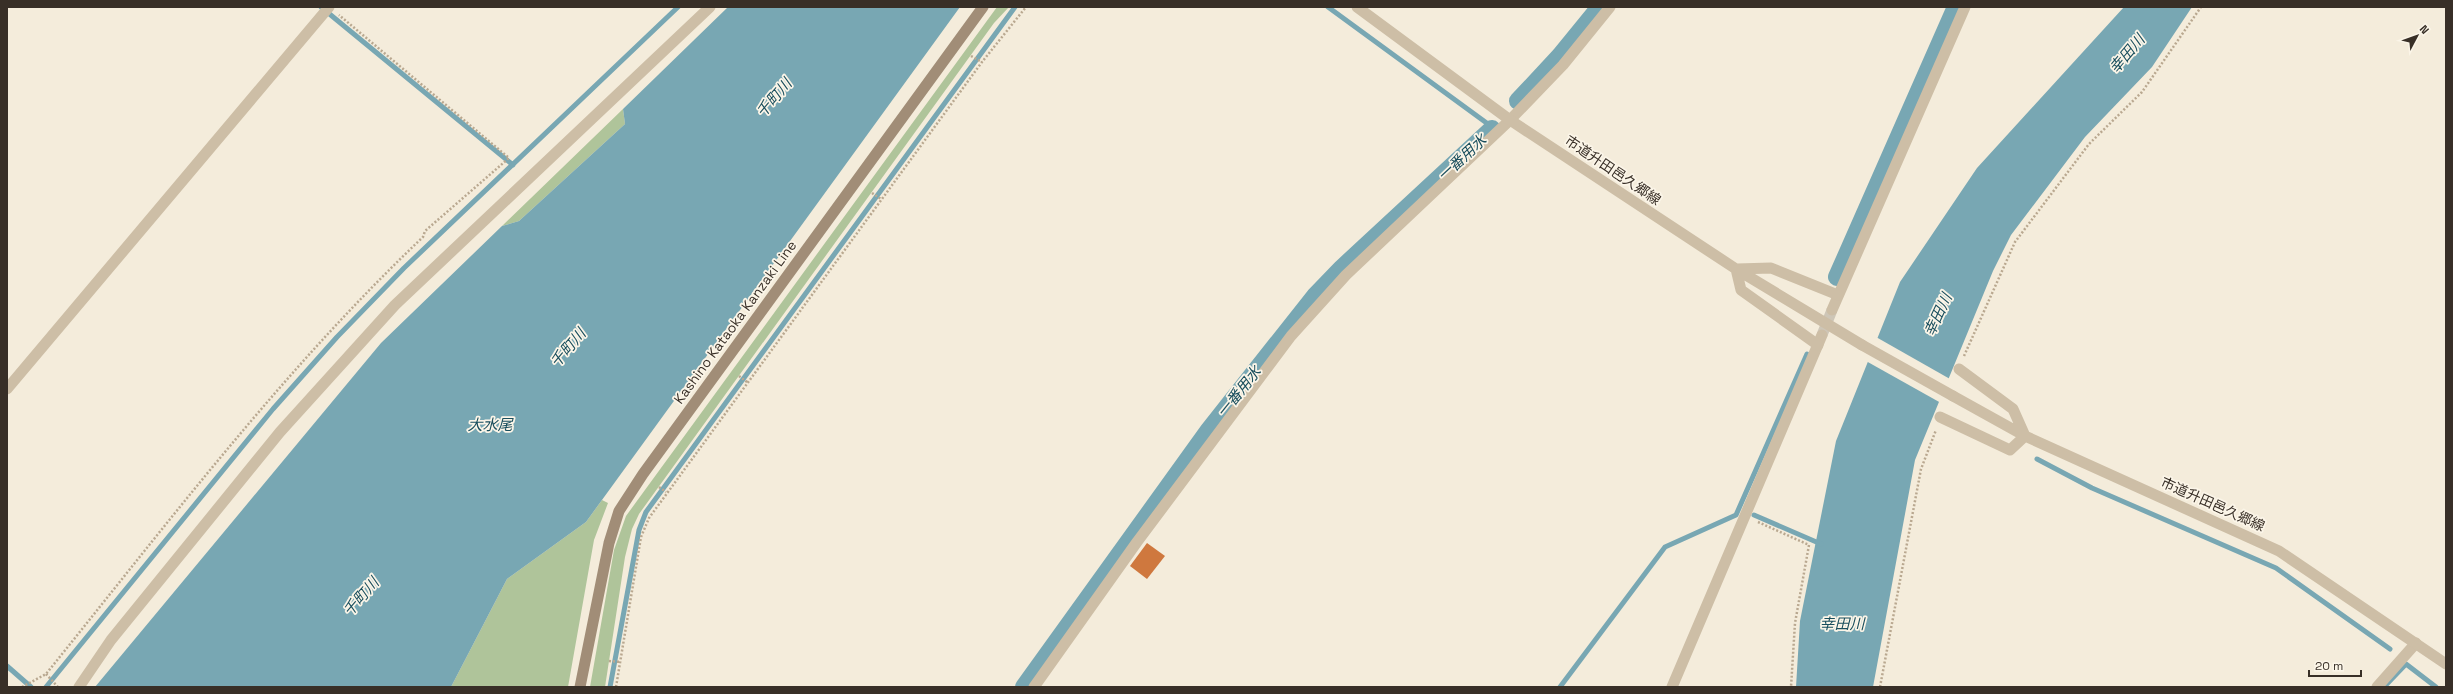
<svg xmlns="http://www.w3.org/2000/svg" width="2453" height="694" font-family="'Space Grotesk','Noto Sans JP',sans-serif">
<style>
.green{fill:#afc49a}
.water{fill:#78a7b3}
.pier{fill:#f4ecdb}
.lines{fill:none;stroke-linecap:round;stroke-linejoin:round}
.stream{stroke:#78a7b3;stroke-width:5}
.canal{stroke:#78a7b3;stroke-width:18}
.building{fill:#cf783e}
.minor-tunnel{stroke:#cec6b7;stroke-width:11;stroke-dasharray:11 5.5;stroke-linecap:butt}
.path{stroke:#b9a890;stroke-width:2.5;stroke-dasharray:2 2;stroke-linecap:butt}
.minor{stroke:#cdbea6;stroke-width:11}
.tertiary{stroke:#cdbea6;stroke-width:11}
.secondary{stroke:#a18d77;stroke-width:11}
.tertiary-bridge{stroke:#cdbea6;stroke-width:11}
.labels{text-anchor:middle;stroke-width:3.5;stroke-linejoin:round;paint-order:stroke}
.street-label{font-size:14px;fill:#382f27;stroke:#fbf5e8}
.water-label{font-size:15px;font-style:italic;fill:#194e5d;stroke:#fbf5e8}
</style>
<rect width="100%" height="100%" fill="#f4ecdb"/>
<path class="green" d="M997,7H1009L994,23L639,514L632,529L625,557L605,687H590L614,550L626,516Z
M623,109L625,124L519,221L502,226Z
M602,500L608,503L594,540L568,687H451L507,579L586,522Z"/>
<path class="water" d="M728,7H960L586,522L507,579L451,687H95L381,343L502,226L519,221L625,124L623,109Z
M2124,7H2192L2152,67L2085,137L2011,235L1993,271L1915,460L1873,687H1796L1800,621L1836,441L1900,282L1977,168Z"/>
<path class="pier" d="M1876,337L1950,379L1941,403L1866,361Z"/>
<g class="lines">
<path class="stream" d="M321,7L513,165
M1328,7L1488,124
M2037,459L2092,488L2276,568L2390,649
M1754,515L1821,544
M7,666L31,687
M46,687L273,409L337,337L404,268L678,7
M610,687L639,530L646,512L1015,7
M1560,687L1665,547L1736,515L1807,354
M2384,687L2406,664L2436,687"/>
<path class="canal" d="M1518,101L1560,56L1600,7
M1837,277L1956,7
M1024,687L1209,430L1315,296L1342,268L1492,129"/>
</g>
<path class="building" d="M1147,543L1165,556L1147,579L1130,566Z"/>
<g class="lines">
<path class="minor-tunnel" d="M1822,335L1832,310"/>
<path class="path" d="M971,56L982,62
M872,193L881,199
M1964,356L2015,242L2089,144L2142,92L2201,7
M739,376L747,382
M659,487L666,492
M1758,522L1809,545L1795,623L1791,687
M609,661L621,662
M46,674L58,687
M22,687L46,674C167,524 283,370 423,237L425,231L509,158L339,15
M616,687L641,537L649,518L982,62L1026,7
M1880,687L1921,469L1936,430"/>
<path class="minor" d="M1832,310L1965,7
M7,389L329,7
M79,687L111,640L280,432L395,305L710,7
M1034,687L1137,542L1291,336L1346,275L1510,120L1563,65L1610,7
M1672,687L1822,335
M2377,687L2416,643"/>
<path class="tertiary" d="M1357,7L1510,120L1736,269L1862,345
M1736,269L1741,290L1818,345
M1737,269L1771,268L1838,295
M1959,369L2013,409L2025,436
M1953,396L2025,436L2279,551L2446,664
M1940,417L2010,450L2025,436"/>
<path class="secondary" d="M580,687L609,543L619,511L643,474L983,7"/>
<path class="tertiary-bridge" d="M1862,345L1953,396"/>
</g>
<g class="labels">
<g class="street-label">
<text transform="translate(1613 170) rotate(34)" y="5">市道升田邑久郷線</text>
<text transform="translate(735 322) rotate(-54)" y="5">Kashino Kataoka Kanzaki Line</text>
<text transform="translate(2213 504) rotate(24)" y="5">市道升田邑久郷線</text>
</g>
<g class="water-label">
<text transform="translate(2127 54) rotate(-50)" y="5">幸田川</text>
<text transform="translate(774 98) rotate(-50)" y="5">千町川</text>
<text transform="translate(1462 158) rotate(-43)" y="5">一番用水</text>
<text transform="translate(1938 315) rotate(-65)" y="5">幸田川</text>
<text transform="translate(568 348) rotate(-50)" y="5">千町川</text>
<text transform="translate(1239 392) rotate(-51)" y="5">一番用水</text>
<text x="490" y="430">大水尾</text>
<text transform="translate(361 597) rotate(-49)" y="5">千町川</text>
<text x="1842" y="629">幸田川</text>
</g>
</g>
<rect width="2453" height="694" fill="none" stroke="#382f27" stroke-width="16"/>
<g transform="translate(2417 36) rotate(49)" stroke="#fbf5e8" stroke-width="3" paint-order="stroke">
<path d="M0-3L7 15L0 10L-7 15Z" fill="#382f27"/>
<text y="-6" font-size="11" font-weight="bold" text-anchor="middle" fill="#382f27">N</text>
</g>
<path d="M2309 670v6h52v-6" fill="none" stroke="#382f27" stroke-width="2"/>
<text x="2315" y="670" font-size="12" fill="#382f27" stroke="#fbf5e8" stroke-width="3" paint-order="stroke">20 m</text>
</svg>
